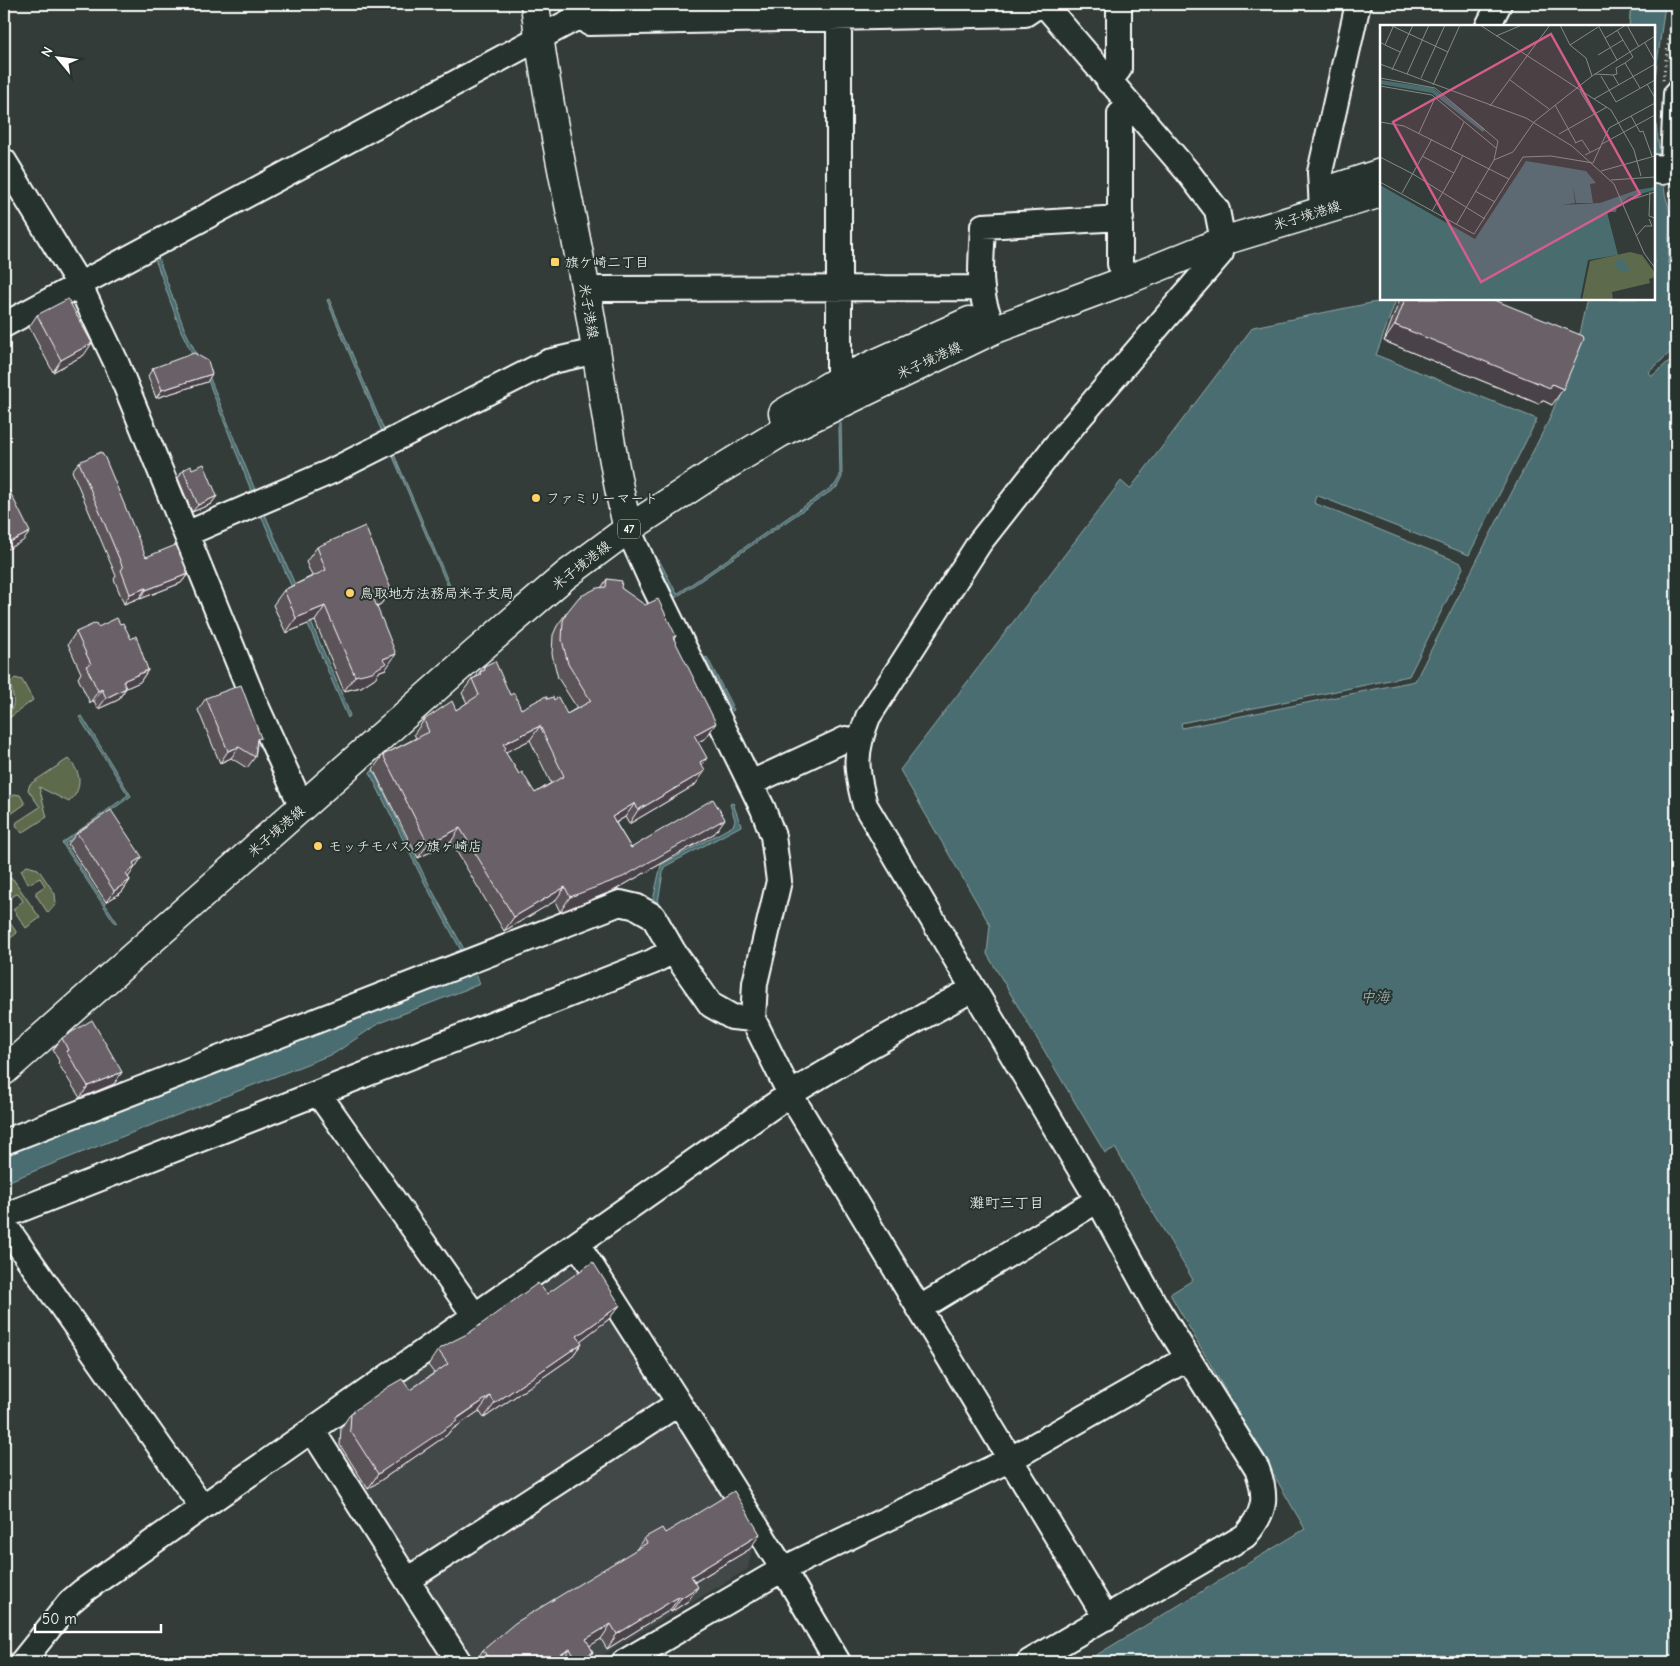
<svg xmlns="http://www.w3.org/2000/svg" width="1680" height="1666" font-family="'Comic Neue','Klee One',sans-serif">
<style>
.built{fill:#434747}
.green{fill:#5d6b4c;stroke:#aeb5a6}
.water{fill:#496d6f;stroke:#92a7a9}
.lines{fill:none;stroke-linecap:round;stroke-linejoin:round}
.minor-casing{stroke:#fff;stroke-width:28}
.major-casing{stroke:#fff;stroke-width:31}
.path{stroke:#fff;stroke-width:3;stroke-dasharray:1 4;stroke-linecap:butt}
.minor{stroke:#26332d;stroke-width:24}
.major{stroke:#26332d;stroke-width:28}
.wall{fill:#5a5359;stroke:#fff;fill-rule:evenodd}
.shaded-wall{fill:#4a4348;stroke:#fff}
.building{fill:#696067;stroke:#fff;fill-rule:evenodd}
.poi-dot{fill:#ffd166;stroke:#26332d;stroke-width:2}
.labels{text-anchor:middle;stroke-width:4;stroke-linejoin:round;paint-order:stroke}
.shield{fill:#26332d;stroke:#bec2c0;stroke-width:1}
.shield-label{font-size:12px;font-weight:bold;fill:#fff}
.street-label{font-size:14px;fill:#fff;stroke:#26332d}
.poi-label{font-size:14px;fill:#fff;stroke:#26332d;text-anchor:start}
.water-label{font-size:15px;font-style:italic;fill:#adbdbe;stroke:#26332d}
.neighbourhood-label{font-size:15px;fill:#fff;stroke:#26332d}
.inset-road{fill:none;stroke:#858a88;stroke-width:1}
.view{fill:#d45d8c;fill-opacity:0.15;stroke:#d45d8c;stroke-width:2.5}
.inset-edge{fill:none;stroke:#fff;stroke-width:2.5}
</style>
<rect width="100%" height="100%" fill="#333c39"/>
<filter id="ink" filterUnits="userSpaceOnUse"><feTurbulence type="fractalNoise" baseFrequency=".02" numOctaves="2"/><feDisplacementMap in="SourceGraphic" scale="10" xChannelSelector="R" yChannelSelector="G"/><feConvolveMatrix kernelMatrix="1 2 1 2 8 2 1 2 1" color-interpolation-filters="sRGB"/></filter>
<g filter="url(#ink)">
<path class="built" d="M566,1267L585,1272L659,1396L656,1411L423,1562L408,1559L338,1445L341,1425Z
M664,1423L678,1426L752,1549L748,1569L591,1662H472L425,1588L430,1574Z"/>
<path class="green" d="M15,678L22,680L33,700L4,722V716C18,708 13,696 10,683Z
M68,759C82,772 83,789 69,802L39,787L47,817L22,833L16,825L17,822L40,807L28,790L30,784Z
M15,794L20,795L25,804L4,819V802Z
M27,866L38,869L55,894L56,904L48,913L36,895V892L45,886L40,878L28,884L21,870Z
M8,878L13,879L40,918L26,928L13,909L23,901L18,893L9,899L4,895V881Z
M4,914L17,933L7,941L4,936Z"/>
<path class="water" d="M1631,4H1665L1654,86V26H1629Z
M1654,109L1665,194L1670,211L1668,264L1671,237L1676,239V347L1649,372L1652,376L1676,355V1662H1085L1305,1529L1170,1294L1193,1280L1115,1148L1105,1153L987,954L990,925L900,770L1121,481L1130,489L1253,327L1371,303L1396,300L1376,355L1537,419L1469,555L1316,495L1314,503L1461,563L1463,568L1409,676L1181,723L1182,728L1415,681L1548,422L1573,361L1587,299H1654Z
M158,257L184,328L201,363L205,366L255,490L259,495L264,512L346,704L350,716L348,718L260,513L203,368L198,365L181,331L155,259Z
M329,299L385,432L383,434L327,300Z
M841,423L842,477L837,487L675,598L657,561L659,560L677,594L835,485L840,476L839,424Z
M391,452H393L453,593L451,594Z
M707,657L734,710L732,711L705,658Z
M82,716L131,796L65,844L117,922L115,923L62,843L128,795L79,717Z
M373,770L423,873L473,966L480,984L379,1023L335,1053L4,1183V1153L464,956L423,880L370,773Z
M733,803L741,826L664,867L658,902L653,900L661,865L733,826L735,820L730,804Z"/>
<g class="lines">
<g class="minor-casing">
<path id="minor" d="M839,4V380
M582,15L589,23L1025,14L1040,4
M1488,26L1499,4
M1109,82L1119,69V4
M4,161L79,284L116,362L254,701L302,807
M1673,163L1676,94
M1322,210L1320,172L1358,4
M1120,264V114L1130,106
M586,291L600,289L982,288
M988,314C977,287 982,255 983,226L1121,218
M4,325L582,15L599,4
M628,529L650,578L763,809L773,836L779,881L755,983L753,1019L790,1094L1106,1618
M186,534L330,472L548,362L596,351
M751,783L846,739L858,743
M318,1093L475,1316
M4,1142L620,903L637,907L653,916L673,951L711,1005L732,1017L753,1019
M4,1216L652,962L673,951
M4,1224L202,1507
M920,1308L1098,1200
M679,1403L783,1569L838,1662
M312,1430L459,1662
M407,1580L679,1403L578,1245
M22,1662L70,1602L83,1591L790,1094L870,1046L973,989
M624,1662L783,1569L1011,1459L1188,1358
M1029,1662L1245,1536C1265,1513 1268,1498 1257,1469L1155,1305L1098,1200L865,805C855,768 854,753 868,717L980,542L1057,444L1221,253L1223,241L1217,210L1187,171L1044,4"/>
</g>
<g class="major-casing">
<path id="major" d="M535,4C546,100 568,195 586,291C601,370 609,451 628,529
M1654,169L1663,170L1676,163
M1335,188L1381,173
M783,413L839,380L970,321
M4,1071L473,655L566,575L628,529L709,476L780,433L993,330L1127,280L1223,241L1381,193"/>
</g>
<path class="path" d="M1663,80L1674,4"/>
<use href="#minor" class="minor"/>
<use href="#major" class="major"/>
</g>
<path class="wall" d="M1676,184V200L1670,198L1671,191Z
M1400,299H1492L1552,405L1542,400L1539,404L1384,341Z
M37,315L84,355L53,372L29,327Z
M153,368L207,382L156,398L148,376Z
M79,462L146,557L188,574L181,583L140,599L139,598L124,604L114,579L116,576L72,471Z
M192,469L217,496L211,504L192,512L178,478L183,470Z
M317,547L391,589L381,604L377,606L386,669L380,671L375,678L361,687L344,691L315,621L286,633L273,605L284,590L312,576L306,562Z
M607,579L621,588L676,636L674,639L706,738L698,742L702,766L695,785L629,824L625,817L616,823L631,848L715,833L613,891L560,912L555,901L504,931L451,842L418,858L373,769L383,755L416,738L414,734L424,720L456,710L467,703L462,693L472,679L476,677L484,666L510,695L521,709L548,699L554,700L567,714L577,708L558,678L552,654L553,635L557,626L567,612L601,588ZM530,740L551,783L535,793L519,774L505,752Z
M120,624L148,670L140,682L126,688L118,700L98,709L94,701L90,703L78,678L81,673L68,644L76,632L98,627Z
M206,698L257,744L255,757L247,768L231,758L220,763L198,710Z
M77,833L142,857L128,877L130,880L122,892L106,902L68,844Z
M62,1038L122,1072L114,1084L80,1098L58,1063L59,1061L53,1050Z
M547,1294L620,1305L609,1319L580,1341L582,1343L571,1358L484,1418L479,1411L450,1431L447,1435L368,1489L340,1445L341,1428L351,1413L410,1390L434,1373L428,1365L438,1350Z
M665,1533L750,1549L695,1582L688,1601L671,1612L670,1610L607,1649L601,1639L589,1646L593,1652L586,1662H475L483,1650L636,1550L644,1538Z"/>
<path class="shaded-wall" d="M1675,190H1676V200L1670,198Z
M1395,325L1552,384L1563,389L1552,405L1542,400L1539,404L1384,341Z
M92,343L84,355L53,372L61,360Z
M212,374L207,382L156,398L162,390Z
M217,496L211,504L192,512L198,505Z
M30,532L23,541L4,551V545Z
M188,574L181,583L140,599L146,590Z
M146,588L139,598L124,604L130,594Z
M391,589L381,604L362,612L373,597Z
M325,606L315,621L286,633L296,618Z
M396,654L386,669L380,671L375,678L361,687L344,691L355,676L383,659Z
M148,670L140,682L115,693L123,681Z
M126,688L118,700L98,709L106,698Z
M102,689L94,701L90,703L98,691Z
M716,723L706,738L684,749L694,735Z
M540,726L530,740L502,754L503,744Z
M239,747L231,758L220,763L228,751Z
M707,758L697,772L700,762Z
M705,771L695,785L629,824L638,810Z
M635,803L625,817L602,831L612,817Z
M725,819L715,833L613,891L560,912L570,897Z
M460,828L451,842L418,858L428,844Z
M142,857L127,879L118,886L133,863Z
M130,880L122,892L106,902L114,891Z
M565,887L555,901L504,931L514,917Z
M122,1072L114,1084L80,1098L88,1086Z
M620,1305L609,1319L567,1351L577,1336Z
M582,1343L571,1358L484,1418L495,1403Z
M490,1396L479,1411L450,1431L447,1435L368,1489L378,1474Z
M760,1534L750,1549L681,1590L691,1576Z
M698,1587L688,1601L671,1612L681,1598Z
M680,1596L670,1610L607,1649L617,1634Z
M611,1624L601,1639L576,1654L586,1639Z
M570,1649L561,1662H548Z
M593,1652L586,1662H578Z"/>
<path class="building" d="M68,299L92,343L61,360L37,315Z
M1405,299H1492L1583,336L1584,339L1563,389L1552,384L1550,388L1395,325Z
M194,353L208,361L212,374L162,390L153,368Z
M101,452L105,458L146,557L176,545L188,574L146,590V588L130,594L121,570L123,568L79,462Z
M204,464L217,496L198,505L183,470L191,466L192,469Z
M4,480L30,532L4,545Z
M365,526L391,589L373,597L396,654L383,659L386,663L372,672L355,676L325,606L296,618L284,590L326,570L317,547Z
M607,579L622,581L621,588L645,605L658,599L676,636L673,637L716,723L694,735L707,758L700,762L705,771L638,810L635,803L612,817L631,848L713,799L725,819L623,877L570,897L565,887L514,917L460,828L428,844L383,755L429,732L424,720L452,701L456,710L479,695L472,679L481,675L480,672L485,670L484,666L495,661L510,695L514,693L521,709L546,696L548,699L553,697L554,700L558,697L567,714L591,701L568,664L562,640L563,621L567,612L579,597L597,588L606,587ZM540,726L564,776L535,793L522,772L519,774L504,750L506,748L503,744Z
M117,618L120,624L123,623L131,639L136,636L148,670L123,681L126,688L106,698L102,689L98,691L86,666L91,664L76,632L96,623L98,627Z
M241,685L261,738L257,739L255,757L239,747L228,751L206,698Z
M111,810L142,857L133,863L135,867L126,874L130,880L114,891L77,833Z
M92,1020L122,1072L88,1086L66,1051L68,1050L62,1038Z
M593,1262L620,1305L577,1336L582,1343L495,1403L490,1396L456,1419L457,1421L378,1474L350,1430L351,1413L388,1387L402,1379L410,1390L448,1364L438,1350L451,1342L469,1333L538,1283L547,1294Z
M734,1491L760,1534L691,1576L698,1587L681,1598L680,1596L617,1634L611,1624L586,1639L593,1652L578,1662L570,1649L548,1662H501L498,1658L491,1662L483,1650L515,1623L647,1543L644,1538L662,1528L665,1533Z"/>
</g>
<g class="poi-dot">
<rect x="550" y="257" width="10" height="10" rx="2.5"/>
<circle cx="536" cy="498" r="5"/>
<circle cx="350" cy="593" r="5"/>
<circle cx="318" cy="846" r="5"/>
</g>
<g class="labels">
<rect class="shield" x="618" y="519.5" width="22" height="19" rx="4"/>
<g class="shield-label">
<text x="629" y="533">47</text>
</g>
<g class="street-label">
<text transform="translate(1307 215) rotate(-17)" y="5">米子境港線</text>
<text transform="translate(589 311) rotate(80)" y="5">米子港線</text>
<text transform="translate(929 360) rotate(-25)" y="5">米子境港線</text>
<text transform="translate(581 565) rotate(-38)" y="5">米子境港線</text>
<text transform="translate(276 831) rotate(-41)" y="5">米子境港線</text>
</g>
<g class="poi-label">
<text x="565" y="267">旗ケ崎二丁目</text>
<text x="546" y="503">ファミリーマート</text>
<text x="360" y="598">鳥取地方法務局米子支局</text>
<text x="328" y="851">モッチモパスタ旗ヶ崎店</text>
</g>
<g class="water-label">
<text x="1375" y="1002">中海</text>
</g>
<g class="neighbourhood-label">
<text x="1007" y="1208">灘町三丁目</text>
</g>
</g>
<g transform="translate(1380 25)">
<rect width="275" height="275" fill="#333c39"/>
<path d="M250,227L262,230L275,248V252L269,254L270,258L232,267L233,275H202L210,236Z" fill="#5d6b4c"/>
<path d="M0,55L53,63L105,104L118,85L103,107L52,68L0,59ZM146,136L206,146L216,158L210,159L213,178H196L193,161L195,178L181,180L220,178L257,165L275,162V165L249,172L237,181L236,187H227L238,230L208,235L200,275H0V160L95,214ZM247,232L243,239L250,242V246L242,247L236,242L235,236Z" fill="#496d6f"/>
<path class="inset-road" d="M10,0L68,27M100,0L231,85L254,125L261,151M180,0L190,20L206,33L212,51M218,0L237,35M247,0L259,22M237,5L253,32L245,38L260,63M116,11L142,0M225,13L246,0M0,17L5,20L13,2M265,18L275,36M5,20L20,27M190,20L218,2M218,30L243,15M0,39L146,93L192,121L234,159L264,228L275,243M12,45L33,0M27,49L49,0M215,49L233,50M221,51L236,77L275,55M0,53L55,63L118,116L114,135L76,200M41,53L65,0M130,55L169,84M267,59L275,73M53,60L80,0M239,60L233,50L237,49L236,43L245,38M0,61L52,70L116,123M200,66L226,108M214,74L275,39M175,80L196,118M110,81L170,0M251,91L260,107L263,106L272,131M0,97L24,101L129,154M154,97L212,51L275,11M39,108L55,73M179,109L227,82M195,118L202,115L210,127M222,119L275,90M71,124L84,97M205,130L221,122M42,131L74,148L83,130M0,132L33,149L105,194M114,135L133,127L154,97M221,146L275,131M231,155L275,152M0,157L94,209L143,132L171,131L213,138L229,103L275,78M95,166L115,177M270,167L269,191L275,193M22,168L52,114M244,177L275,167M52,186L74,148M257,210L265,201H272L269,194"/>
<path class="view" d="M171,9L260,169L101,257L13,97Z"/>
<rect width="275" height="275" class="inset-edge"/>
</g>
<rect width="1680" height="1666" fill="none" stroke="#26332d" stroke-width="20"/>
<rect x="10" y="10" width="1660" height="1646" fill="none" stroke="#fff" stroke-width="2" filter="url(#ink)"/>
<g transform="translate(58 58) rotate(299)" stroke="#26332d" stroke-width="4" paint-order="stroke">
<path d="M0-4L9 19L0 12L-9 19Z" fill="#ffffff"/>
<text y="-8" font-size="14" font-weight="bold" text-anchor="middle" fill="#ffffff">N</text>
</g>
<path d="M35 1624v8h126v-8" fill="none" stroke="#ffffff" stroke-width="2.5"/>
<text x="42" y="1624" font-size="15" fill="#ffffff" stroke="#26332d" stroke-width="4" paint-order="stroke">50 m</text>
</svg>
